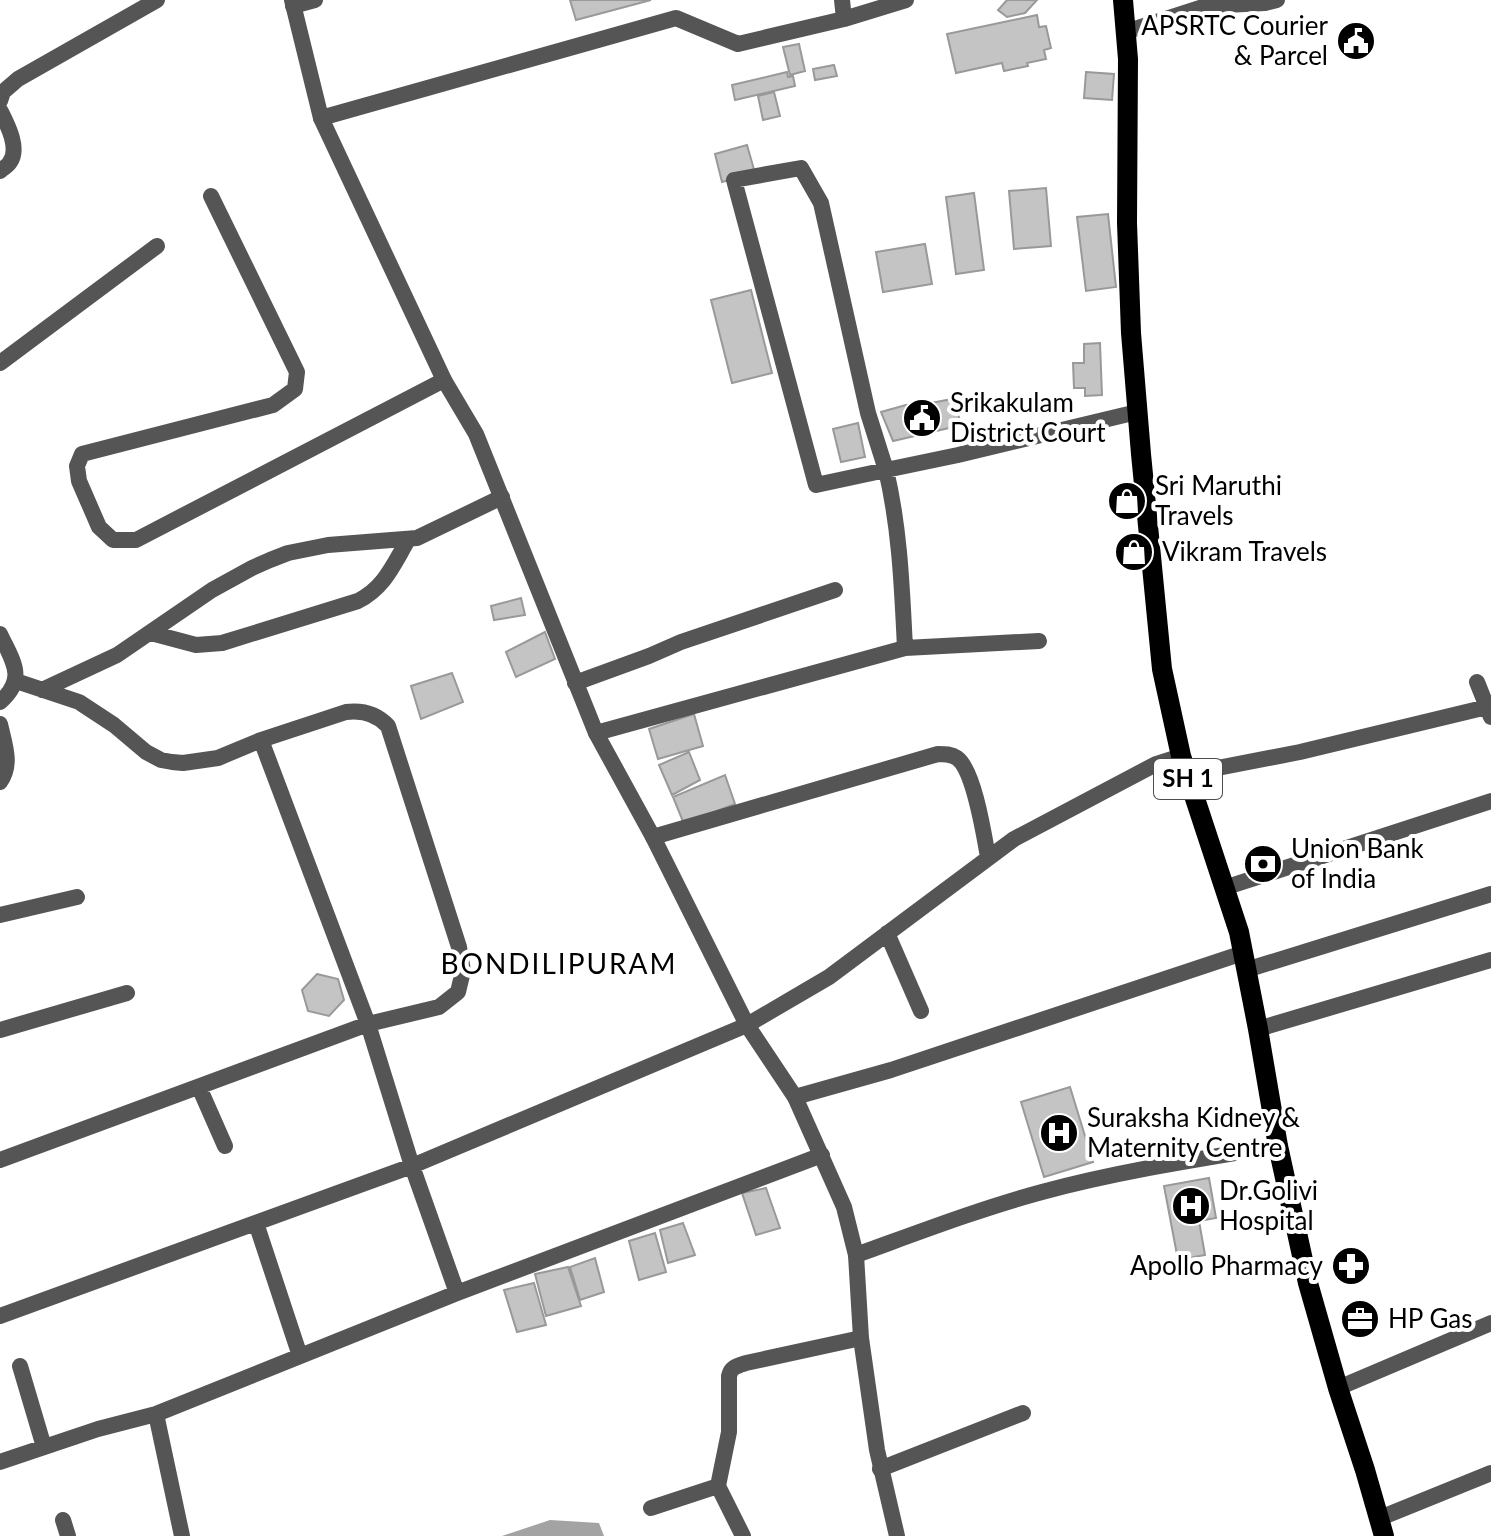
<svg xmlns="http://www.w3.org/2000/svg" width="1491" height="1536" font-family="Lato,sans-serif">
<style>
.water{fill:#a3a3a3}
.building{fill:#c4c4c4;stroke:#999;stroke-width:2}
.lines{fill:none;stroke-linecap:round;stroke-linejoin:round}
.minor{stroke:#555;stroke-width:16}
.tertiary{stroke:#555;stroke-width:16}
.primary{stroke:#000;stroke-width:20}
.labels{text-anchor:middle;stroke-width:8;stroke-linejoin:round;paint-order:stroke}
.shield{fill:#fff;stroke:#4c4c4c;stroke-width:2}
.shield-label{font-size:24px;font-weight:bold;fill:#000}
.poi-label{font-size:26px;fill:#000;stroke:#fff;text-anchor:start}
.neighbourhood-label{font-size:28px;letter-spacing:2px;fill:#000;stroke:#fff}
</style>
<rect width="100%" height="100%" fill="#fff"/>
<path class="water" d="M550,1520L599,1523L604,1536H502Z"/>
<path class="building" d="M570,0H651L576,20Z
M1007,0H1037L1025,13L1007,17L998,10Z
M1037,15L1039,27L1046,26L1051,48L1044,50L1046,59L1027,63L1028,66L1004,71L1002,63L956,73L947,34Z
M799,44L805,71L790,75L783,47Z
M834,65L837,76L815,80L813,69Z
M787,72L788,77L793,76L795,86L735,100L732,85Z
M1086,72L1114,74L1112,100L1084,98Z
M774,92L780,116L763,120L758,96Z
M747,145L755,173L722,182L715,154Z
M1046,188L1051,246L1014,249L1009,191Z
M974,193L984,270L956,274L946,197Z
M1108,214L1116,287L1086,291L1077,217Z
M925,244L932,284L883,292L876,252Z
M751,290L772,373L732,383L711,300Z
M1100,343L1102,395L1085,396V388H1074L1073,363H1084V344Z
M952,399L962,425L893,441L881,412L906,405L926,404Z
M858,423L865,457L841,462L833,429Z
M521,598L525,615L494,620L491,606Z
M545,632L555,659L516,677L506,652Z
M452,673L463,702L421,719L411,686Z
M694,714L703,746L658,759L649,729Z
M689,752L700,780L672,795L659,765Z
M725,775L735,804L684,824L673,797Z
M317,974L338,979L344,1000L329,1016L308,1011L302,990Z
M1070,1087L1093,1162L1044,1177L1021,1102Z
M1209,1178L1216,1218L1199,1221L1205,1255L1178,1260L1164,1186Z
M766,1188L780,1228L756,1235L742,1193Z
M683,1223L695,1255L668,1263L660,1230Z
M655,1233L666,1272L639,1280L629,1241Z
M595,1258L604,1292L580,1300L570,1267Z
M568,1267L581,1306L546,1316L535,1274Z
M534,1283L546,1325L517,1332L504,1290Z"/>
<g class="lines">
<path class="minor" d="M842,0L844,19
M293,6L315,0
M1125,32L1206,6L1265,3L1277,0
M0,101L3,92L18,79L157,0
M0,110C7,124 20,148 10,162C8,166 3,168 0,171
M321,118L676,18L738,44L844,19L906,0
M801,168L821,203L868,413L886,470L816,485L734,180Z
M211,196L297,372L295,389L273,405L82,454L77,466L79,481L99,527L113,540H136L444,380
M0,363L157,246
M151,633L196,645L222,643L358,601C385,587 393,565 408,540
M0,634C13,662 27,678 0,702
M905,648L1039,641
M1477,682L1491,717
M575,683L649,656L681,642L835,590
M42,690L117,655L212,590L252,568L270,560L288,553L328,545L417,538L502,497
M0,724C4,743 13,764 0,782
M596,733L905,648C902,589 900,529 886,470L958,455L1137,412
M261,740L368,1024L412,1166L457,1293
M1187,774L1300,752L1487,707
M653,837L938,754C945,754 951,754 957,758C974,770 984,835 988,857
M1224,888L1491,801
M0,915L77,897
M887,933L921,1011
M1246,970L1491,894
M1258,1029L1491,960
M0,1030L127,993
M199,1087L225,1146
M795,1097L891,1070L1243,953
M0,1160L368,1024L439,1007L458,992L463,971L459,947L388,726C376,713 362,710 346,712L261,740L218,758L183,763L172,762L161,760L146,752L114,725L79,702L16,681
M256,1223L300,1356
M856,1255C917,1233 979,1209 1042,1192C1120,1171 1199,1159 1278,1146
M0,1316L412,1166L747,1025L829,977L1014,839L1156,764L1181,756
M20,1366L44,1447
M1338,1388L1491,1323
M156,1414L182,1536
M0,1462L98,1429L156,1414L457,1293L822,1155
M880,1469L1023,1413
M651,1508L718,1486
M1380,1518L1491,1473
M63,1520L68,1536
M743,1536L718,1486L729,1432V1376C731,1367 737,1366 746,1363L861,1338"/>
<path class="tertiary" d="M292,0L321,118L444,380L476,434L596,733L653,837L747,1025L795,1097L844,1207L856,1255L861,1338L877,1450L897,1536"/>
<path class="primary" d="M1123,0L1128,59L1127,223L1131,333L1141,454L1162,669L1181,756L1239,932L1258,1029L1278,1146L1308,1283L1338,1388L1365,1470L1384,1536"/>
</g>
<defs>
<g id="civic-disc" transform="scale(2)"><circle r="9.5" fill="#000" stroke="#fff"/><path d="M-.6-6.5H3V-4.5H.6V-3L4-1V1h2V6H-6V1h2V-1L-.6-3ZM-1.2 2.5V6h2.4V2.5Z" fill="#fff"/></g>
<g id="shop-disc" transform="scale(2)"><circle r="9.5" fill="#000" stroke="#fff"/><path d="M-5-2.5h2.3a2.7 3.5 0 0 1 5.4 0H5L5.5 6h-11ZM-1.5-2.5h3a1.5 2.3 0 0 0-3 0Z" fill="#fff"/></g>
<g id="bank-disc" transform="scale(2)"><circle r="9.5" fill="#000" stroke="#fff"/><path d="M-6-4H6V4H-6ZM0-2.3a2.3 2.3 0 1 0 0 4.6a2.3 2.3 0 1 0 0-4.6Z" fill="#fff"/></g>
<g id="hospital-disc" transform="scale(2)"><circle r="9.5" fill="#000" stroke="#fff"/><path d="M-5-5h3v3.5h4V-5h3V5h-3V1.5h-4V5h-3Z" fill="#fff"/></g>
<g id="pharmacy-disc" transform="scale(2)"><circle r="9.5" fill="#000" stroke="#fff"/><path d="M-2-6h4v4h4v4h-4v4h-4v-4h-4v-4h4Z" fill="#fff"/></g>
<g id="office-disc" transform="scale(2)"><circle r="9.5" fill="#000" stroke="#fff"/><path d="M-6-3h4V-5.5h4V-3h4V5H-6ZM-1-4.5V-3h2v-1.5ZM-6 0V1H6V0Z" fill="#fff"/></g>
</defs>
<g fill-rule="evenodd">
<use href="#civic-disc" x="1356" y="41"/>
<use href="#civic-disc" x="922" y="418"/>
<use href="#shop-disc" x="1127" y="501"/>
<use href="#shop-disc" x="1134" y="552"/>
<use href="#bank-disc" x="1263" y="864"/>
<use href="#hospital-disc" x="1059" y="1133"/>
<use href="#hospital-disc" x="1191" y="1206"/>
<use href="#pharmacy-disc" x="1351" y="1266"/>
<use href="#office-disc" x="1360" y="1319"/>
</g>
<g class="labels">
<rect class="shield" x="1154" y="759" width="68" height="40" rx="6"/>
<g class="shield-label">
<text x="1188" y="787">SH 1</text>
</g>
<g class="poi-label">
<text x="1328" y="35" text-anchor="end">APSRTC Courier<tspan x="1328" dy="30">&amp; Parcel</tspan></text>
<text x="950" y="412">Srikakulam<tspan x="950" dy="30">District Court</tspan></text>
<text x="1155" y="495">Sri Maruthi<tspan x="1155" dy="30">Travels</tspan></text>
<text x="1162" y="561">Vikram Travels</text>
<text x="1291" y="858">Union Bank<tspan x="1291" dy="30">of India</tspan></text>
<text x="1087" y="1127">Suraksha Kidney &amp;<tspan x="1087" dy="30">Maternity Centre</tspan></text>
<text x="1219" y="1200">Dr.Golivi<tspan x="1219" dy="30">Hospital</tspan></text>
<text x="1323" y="1275" text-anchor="end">Apollo Pharmacy</text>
<text x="1388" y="1328">HP Gas</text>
</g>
<g class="neighbourhood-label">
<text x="559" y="974">BONDILIPURAM</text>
</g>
</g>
</svg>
